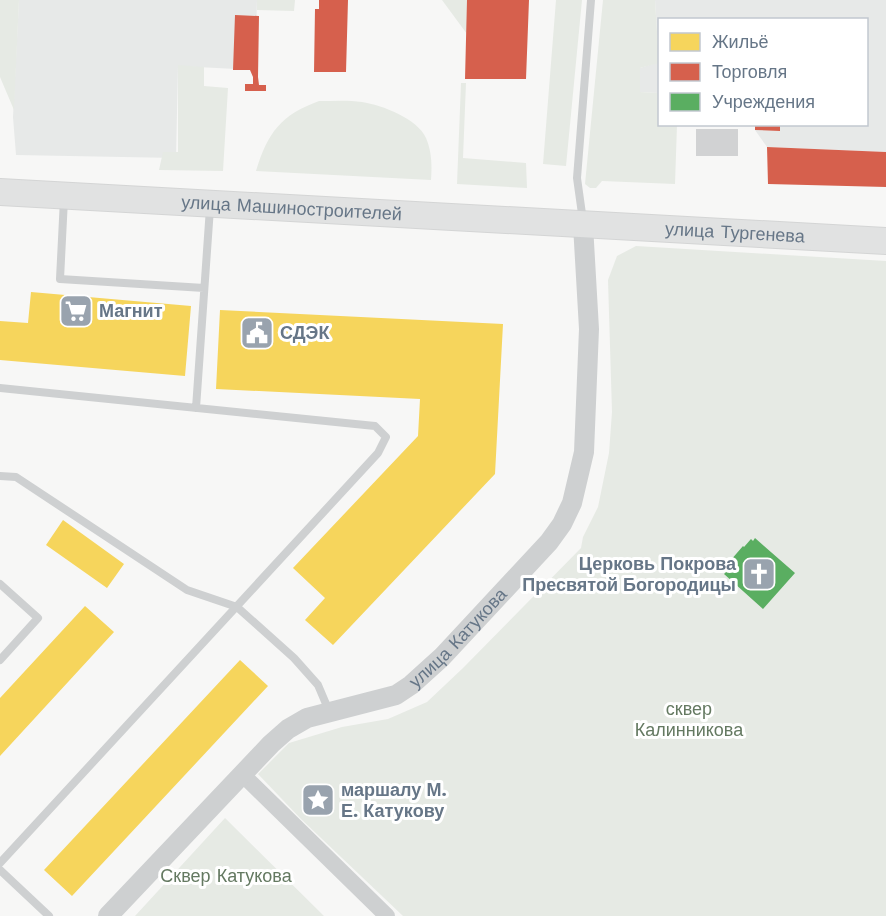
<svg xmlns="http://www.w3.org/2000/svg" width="886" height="916" font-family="'Work Sans',sans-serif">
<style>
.built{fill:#e7e9e8}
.green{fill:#e6eae4}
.homes{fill:#f6d55c}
.shops{fill:#d6604d}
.public{fill:#5aae61}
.building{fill:#d1d2d3}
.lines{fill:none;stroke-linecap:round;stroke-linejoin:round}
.primary-casing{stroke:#d4d5d5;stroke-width:28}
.service{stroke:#ced0d1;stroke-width:8}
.minor{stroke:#ced0d1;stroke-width:16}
.tertiary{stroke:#ced0d1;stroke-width:20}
.primary{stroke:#e1e2e2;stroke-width:26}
.labels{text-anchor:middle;stroke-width:6;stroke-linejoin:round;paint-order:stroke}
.street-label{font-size:18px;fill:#667687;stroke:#fff}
.poi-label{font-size:18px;font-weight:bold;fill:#667687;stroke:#fff;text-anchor:start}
.park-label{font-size:18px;fill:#647961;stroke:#fff}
</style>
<rect width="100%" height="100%" fill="#f7f7f6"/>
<path class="built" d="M19,0H257L255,70L178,66L176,158L16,155L13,117Z
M655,0H886V152L767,147L755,130V125L866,124V20H660L659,93L640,92V68L659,62Z"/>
<path class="green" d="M0,0H19L14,110L0,77Z
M257,0H295L294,11L257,10Z
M442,0H467V34Z
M556,0H582L566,166L543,164Z
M603,0H655L659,63L640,68V92L659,93L660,124L677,125L675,184L602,181L596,188H590L585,184Z
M178,65L204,67V86L228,88L223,171L159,170L163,152H178Z
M461,83H466L463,158L526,163L527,188L457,184Z
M319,101C333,101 349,100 362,102C382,105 418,119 426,138C432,152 432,166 431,180L256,171C268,132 281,115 319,101Z
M636,246L886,261V916H403L301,819L258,774L289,743L342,727L388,719L427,702L463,668L581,548L583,537L598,507L609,453L612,412L608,280L617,256Z
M225,818L324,916H135Z"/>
<path class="homes" d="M31,292L191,306L185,376L0,360V321L28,323Z
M220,310L503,324L495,474L333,645L305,620L325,598L293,568L418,436L420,399L216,389Z
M63,520L124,564L107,588L46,545Z
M85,606L114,632L0,756V698Z
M240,660L268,686L72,896L44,870Z"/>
<path class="shops" d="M319,0H348L346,72H314L315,9H319Z
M467,0H529L526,79H465Z
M235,15L259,16L258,77L259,85H266V91H245V84H253V77L250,70H233Z
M755,124H780V131L755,130Z
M767,147L886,152V187L768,184Z"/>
<path class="public" d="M755,538L795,573L763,609L724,574L726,572L725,570L732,562L730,561L743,546L744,547L751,539L753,541Z"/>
<path class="building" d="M696,129H738V156H696Z"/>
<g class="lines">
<g class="primary-casing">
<g id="primary">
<path id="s2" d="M0,192L886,241"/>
</g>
</g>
<path class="service" d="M64,199L60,279L204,288
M583,221L577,178L591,0
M0,388L375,426L386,437L378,453L0,863
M196,408L210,208
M0,476L16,477L187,590L237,607L294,658L318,685L329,711
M0,584L38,618L0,660
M0,870L49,916"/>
<path class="minor" d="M242,774L387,916"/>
<path class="tertiary" id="s1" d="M108,916L271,744L288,729L307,718L396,695L411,685L442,657L549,542L562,524L572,503L584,452L589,329L583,225"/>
<use href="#primary" class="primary"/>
</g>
<defs>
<g id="supermarket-square" transform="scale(1.725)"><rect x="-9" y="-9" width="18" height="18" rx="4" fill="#99a3ae" stroke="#fff"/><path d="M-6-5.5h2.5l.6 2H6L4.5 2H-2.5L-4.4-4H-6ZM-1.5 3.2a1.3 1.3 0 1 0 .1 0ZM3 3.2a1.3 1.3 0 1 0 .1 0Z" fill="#fff"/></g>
<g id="civic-square" transform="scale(1.725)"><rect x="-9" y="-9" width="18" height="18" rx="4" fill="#99a3ae" stroke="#fff"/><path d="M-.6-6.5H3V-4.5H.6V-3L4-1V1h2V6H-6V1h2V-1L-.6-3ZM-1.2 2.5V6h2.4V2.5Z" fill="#fff"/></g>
<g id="church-square" transform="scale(1.725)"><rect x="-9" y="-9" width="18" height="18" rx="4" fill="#99a3ae" stroke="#fff"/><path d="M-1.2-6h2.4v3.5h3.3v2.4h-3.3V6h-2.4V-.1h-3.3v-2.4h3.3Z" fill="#fff"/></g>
<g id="sight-square" transform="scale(1.725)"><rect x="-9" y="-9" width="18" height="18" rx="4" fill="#99a3ae" stroke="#fff"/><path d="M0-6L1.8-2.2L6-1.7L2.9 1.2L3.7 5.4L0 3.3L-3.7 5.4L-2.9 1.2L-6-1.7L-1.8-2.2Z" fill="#fff"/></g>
</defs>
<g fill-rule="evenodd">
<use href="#supermarket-square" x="76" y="311"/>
<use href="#civic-square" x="257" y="333"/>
<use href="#church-square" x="759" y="574"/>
<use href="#sight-square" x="318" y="800"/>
</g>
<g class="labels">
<g class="street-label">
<text dy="6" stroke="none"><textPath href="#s2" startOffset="292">улица Машиностроителей</textPath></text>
<text dy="6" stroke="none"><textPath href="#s2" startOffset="736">улица Тургенева</textPath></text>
<text dy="6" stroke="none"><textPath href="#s1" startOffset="458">улица Катукова</textPath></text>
</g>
<g class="poi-label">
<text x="99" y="317">Магнит</text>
<text x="280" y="339">СДЭК</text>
<text x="736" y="570" text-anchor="end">Церковь Покрова<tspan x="736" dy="21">Пресвятой Богородицы</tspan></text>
<text x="341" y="796">маршалу М.<tspan x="341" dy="21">Е. Катукову</tspan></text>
</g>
<g class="park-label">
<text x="689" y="715">сквер<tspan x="689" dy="21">Калинникова</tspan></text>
<text x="226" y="882">Сквер Катукова</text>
</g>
</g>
<rect x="658" y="18" width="210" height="108" fill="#ffffff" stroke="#c2c8cf" stroke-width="1.5"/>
<rect x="670" y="33" width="30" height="18" fill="#f6d55c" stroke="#c2c8cf" stroke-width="1.5"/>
<text x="712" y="48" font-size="18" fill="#667687">Жильё</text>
<rect x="670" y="63" width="30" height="18" fill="#d6604d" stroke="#c2c8cf" stroke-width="1.5"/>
<text x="712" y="78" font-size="18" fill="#667687">Торговля</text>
<rect x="670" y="93" width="30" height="18" fill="#5aae61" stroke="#c2c8cf" stroke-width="1.5"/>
<text x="712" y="108" font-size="18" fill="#667687">Учреждения</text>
</svg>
